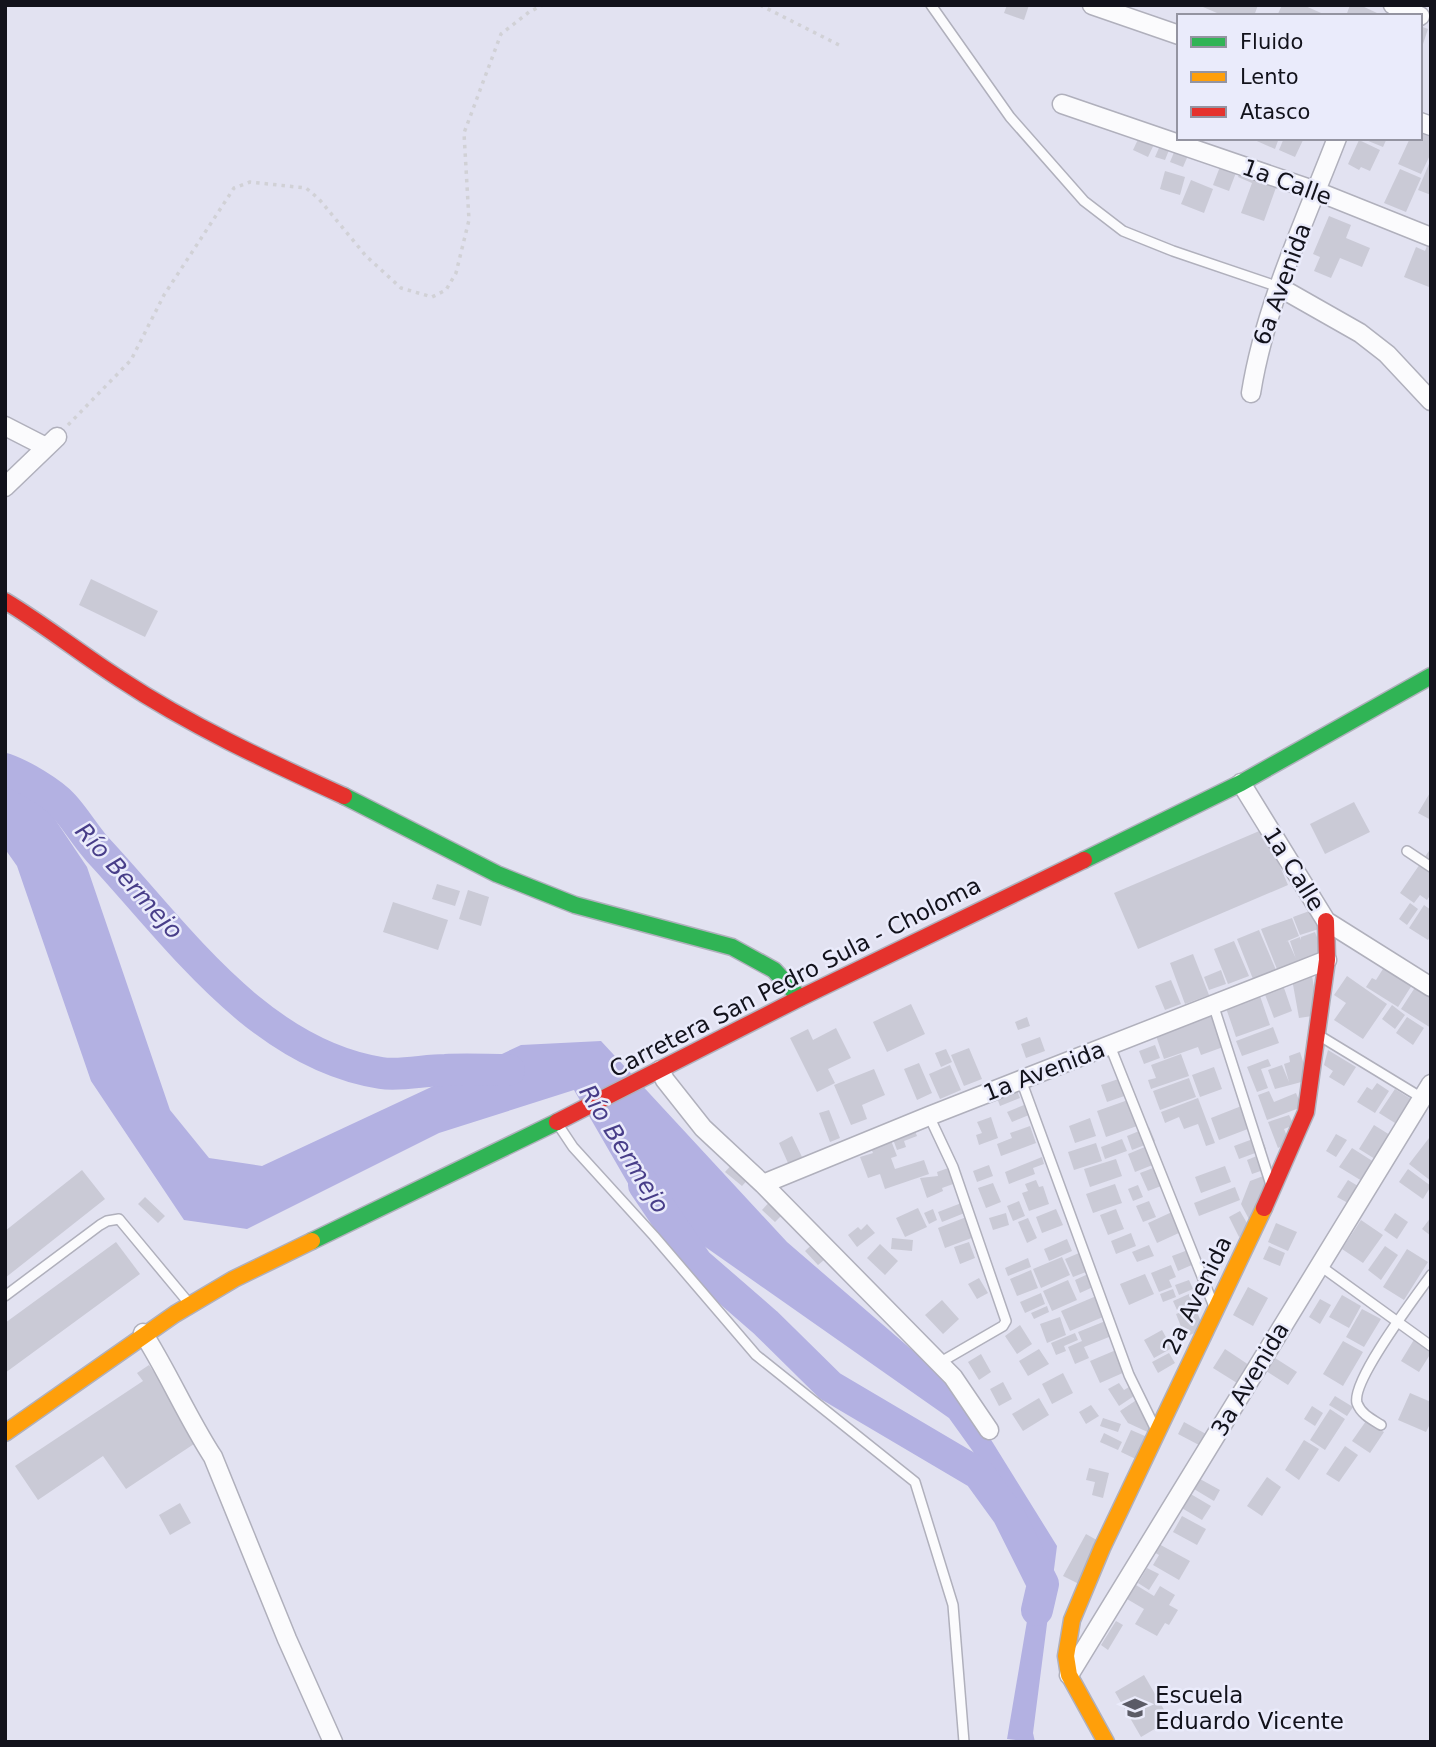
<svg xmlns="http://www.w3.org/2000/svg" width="1436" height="1747" font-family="'DejaVu Sans',sans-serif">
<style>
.water{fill:#b3b1e2}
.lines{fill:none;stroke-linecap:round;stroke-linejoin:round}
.river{stroke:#b3b1e2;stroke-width:32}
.building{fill:#cacad6}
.lane-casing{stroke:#b0b0bc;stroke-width:12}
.street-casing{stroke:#b0b0bc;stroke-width:21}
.fast-casing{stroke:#b0b0bc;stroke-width:19}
.slow-casing{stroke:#b0b0bc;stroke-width:19}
.jam-casing{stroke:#b0b0bc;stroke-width:19}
.path{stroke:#d1d1d6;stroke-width:3.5;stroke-dasharray:3.5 5;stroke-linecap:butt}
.lane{stroke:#fbfbfd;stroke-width:9}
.street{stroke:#fbfbfd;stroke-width:18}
.fast{stroke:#30b455;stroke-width:16}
.slow{stroke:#ff9f0a;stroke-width:16}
.jam{stroke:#e5322d;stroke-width:16}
.labels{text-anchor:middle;stroke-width:5;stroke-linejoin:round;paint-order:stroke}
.street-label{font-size:23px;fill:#12121b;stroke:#eaebfb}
.poi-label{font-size:23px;fill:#12121b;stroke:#eaebfb;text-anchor:start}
.water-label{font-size:24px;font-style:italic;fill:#483e89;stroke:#eaebfb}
</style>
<rect width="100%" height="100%" fill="#e2e2f1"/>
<path class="water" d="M5,773L38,794L87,867L170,1110L209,1158L262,1166L521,1045L601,1041L787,1242L962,1393L1057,1546L1033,1733L1035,1742L1007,1739L1037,1562L1025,1524L949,1418L637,1199L574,1090L439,1133L247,1229L184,1220L91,1081L17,866L5,849Z"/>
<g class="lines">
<path class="river" d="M5,769C22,775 51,792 63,805C76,819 86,837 99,851C178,936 259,1054 381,1073C401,1076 425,1070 445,1070C466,1069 487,1070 509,1070
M644,1185L697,1263L766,1323L830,1386L979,1474L1008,1514L1043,1584L1037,1610"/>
</g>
<path class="building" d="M1007,5H1029L1024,20L1004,13Z
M1204,5H1258L1254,16H1224L1203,7Z
M1282,5H1303L1328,16H1277Z
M1350,5H1360L1377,13L1375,16H1346Z
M1420,26L1428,29L1421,50H1420Z
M1420,130L1431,134V153L1421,174L1398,164L1410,138H1420Z
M1142,131L1157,138L1148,157L1133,150Z
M1250,138H1279L1275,149Z
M1284,138H1304L1295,157L1279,150Z
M1361,138H1387L1383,147Z
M1359,140L1380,150L1370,171L1361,167L1359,170L1348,164Z
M1162,141L1171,145L1165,160L1155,157Z
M1177,145L1190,151L1183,167L1170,162Z
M1431,159V195L1418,190Z
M1221,164L1237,170L1229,191L1213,185Z
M1244,165L1278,182L1264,221L1241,213L1252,183L1238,177Z
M1400,169L1421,178L1406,212L1384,203Z
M1165,171L1185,177L1180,195L1160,189Z
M1191,180L1213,189L1204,213L1181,204Z
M1329,216L1351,225L1346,238L1370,248L1362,267L1340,258L1331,278L1314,271L1320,257L1313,254Z
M1431,236V283L1429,287L1404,277L1416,247L1425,251Z
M91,579L158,611L145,637L79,605Z
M1431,791V820L1418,813Z
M1354,802L1370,832L1325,854L1310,824Z
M1264,829L1288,885L1138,949L1114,893Z
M1431,848V894L1427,900L1420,895L1414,903L1400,893Z
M437,884L460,891L455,906L432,899Z
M468,890L489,897L481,926L459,919Z
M393,902L448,920L438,950L383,932Z
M1410,903L1418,909L1407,925L1399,919Z
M1424,905L1431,910V935L1428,940L1409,928Z
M1315,909L1322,928L1300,935L1293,917Z
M1292,918L1299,936L1285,942L1288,941L1297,961L1277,969L1261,929Z
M1259,930L1276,970L1253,979L1237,939Z
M1315,932L1323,953L1297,962L1290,941L1300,937L1301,940V937Z
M1234,941L1249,976L1228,984L1214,949Z
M1393,953L1421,971L1398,1007L1366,987L1372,978L1376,980Z
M1193,954L1209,995L1185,1004L1170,963Z
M1221,970L1226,984L1209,990L1204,977Z
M1425,972L1431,976V1028L1401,1009Z
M1312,976L1319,1015L1299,1018L1292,979Z
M1347,976L1387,1004L1363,1039L1334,1020L1346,1003L1334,995Z
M1171,980L1181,1004L1165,1010L1155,986Z
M1283,985L1292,1011L1274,1018L1264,992Z
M1260,996L1270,1025L1236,1037L1226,1008Z
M911,1004L925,1034L887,1052L873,1022Z
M1392,1005L1405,1015L1395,1029L1382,1019Z
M1213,1012L1226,1046L1201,1055L1198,1047L1164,1059L1155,1033Z
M1027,1017L1030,1026L1018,1030L1015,1022Z
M1407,1017L1424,1028L1413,1045L1396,1033Z
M1273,1027L1279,1043L1242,1056L1236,1041Z
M836,1028L851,1058L828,1069L835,1083L817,1092L790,1038L808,1029L813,1040Z
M1040,1037L1045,1051L1026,1058L1021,1044Z
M1155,1045L1160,1058L1144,1064L1139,1051Z
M969,1048L982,1079L964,1086L951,1055Z
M946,1049L952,1062L941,1067L935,1053Z
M1328,1050L1356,1067L1344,1086L1329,1077L1333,1071L1324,1065Z
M1300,1052L1309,1080L1275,1089L1268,1070L1282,1065L1289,1082L1284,1064L1290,1062L1289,1056Z
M1181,1054L1189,1076L1151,1089L1148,1080L1156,1078L1151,1065Z
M1268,1059L1271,1066L1261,1069L1268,1088L1257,1092L1247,1067Z
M919,1063L932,1093L917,1100L904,1069Z
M950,1065L961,1090L940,1099L929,1074Z
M1214,1067L1222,1089L1200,1097L1192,1075Z
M874,1069L885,1095L862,1105L867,1119L851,1125L834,1085Z
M1127,1076L1133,1093L1107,1102L1101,1085Z
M1189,1078L1196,1097L1160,1110L1153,1091Z
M1377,1083L1389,1091L1375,1113L1357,1102L1367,1087L1372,1090Z
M1015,1086L1020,1098L1000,1106L997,1098Z
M1395,1089L1411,1099L1395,1123L1379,1113Z
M1269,1091L1274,1102L1296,1093L1302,1107L1267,1120L1258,1095Z
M1198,1098L1215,1143L1206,1146L1198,1124L1184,1129L1179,1117L1165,1123L1161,1112Z
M1128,1100L1137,1126L1106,1137L1097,1111Z
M1024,1105L1029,1115L1012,1122L1007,1112Z
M1244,1105L1253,1127L1219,1140L1211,1118Z
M829,1110L840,1138L830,1142L819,1113Z
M1289,1115L1294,1125L1284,1129L1290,1143L1278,1148L1268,1122Z
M991,1117L998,1138L979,1145L976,1135L982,1133L977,1122Z
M1090,1118L1096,1136L1075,1143L1069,1126Z
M1374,1125L1390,1135L1375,1159L1359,1149Z
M913,1126L917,1136L904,1141L906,1147L897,1150L891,1134Z
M1030,1126L1036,1143L1001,1156L997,1144L1012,1138L1010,1133Z
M1149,1127L1155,1141L1132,1150L1127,1136Z
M1336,1134L1347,1140L1336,1157L1326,1151Z
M792,1136L802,1157L788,1163L779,1143Z
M1261,1136L1266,1149L1239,1159L1234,1146Z
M890,1138L897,1156L891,1158L895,1169L924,1160L929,1174L885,1189L880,1174L868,1178L860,1157L873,1153L870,1145Z
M1429,1138L1431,1139V1181L1409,1164Z
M1122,1139L1127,1151L1105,1159L1101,1147Z
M1096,1143L1102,1161L1074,1170L1068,1152Z
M1152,1144L1160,1162L1135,1172L1128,1154Z
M1352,1148L1374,1162L1362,1181L1339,1167Z
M1264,1153L1269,1168L1252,1174L1247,1160Z
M1042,1157L1044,1164L1033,1168L1035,1174L1009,1184L1005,1172Z
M1116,1159L1122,1176L1090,1187L1084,1169Z
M734,1162L751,1176L742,1186L725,1172Z
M989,1165L993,1176L977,1182L973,1171Z
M1161,1165L1169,1183L1148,1191L1140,1173Z
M1225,1166L1231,1182L1201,1193L1195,1177Z
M951,1167L956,1183L942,1188L943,1191L927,1198L920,1178L938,1176L937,1172Z
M1408,1169L1431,1186L1423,1199L1399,1182Z
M82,1170L105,1199L5,1278V1231Z
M1274,1172L1252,1225L1241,1204L1250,1181Z
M1036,1180L1039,1187L1043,1186L1049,1204L1029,1211L1022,1193L1028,1191L1025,1184Z
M1348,1180L1358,1186L1348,1203L1337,1197Z
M993,1183L1001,1202L986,1208L978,1188Z
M1115,1184L1122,1203L1093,1213L1086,1194Z
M1138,1185L1143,1197L1133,1201L1128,1189Z
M1235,1187L1240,1200L1199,1216L1194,1203Z
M145,1197L165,1216L158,1223L138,1204Z
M774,1197L787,1210L775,1222L762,1210Z
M1019,1201L1025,1216L1013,1221L1007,1206Z
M1149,1201L1156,1217L1143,1222L1136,1206Z
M964,1202L967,1212L942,1222L938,1212Z
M918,1208L927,1227L905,1237L896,1218Z
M933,1209L937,1220L929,1224L924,1213Z
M1056,1209L1063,1225L1042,1233L1036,1217Z
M1116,1209L1124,1229L1108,1235L1100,1215Z
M1240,1211L1251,1230L1239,1237L1229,1217Z
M1172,1212L1181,1232L1157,1243L1148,1223Z
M1006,1213L1009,1225L993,1230L989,1218Z
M1395,1213L1408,1222L1397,1239L1384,1230Z
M969,1216L977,1236L945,1248L938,1228Z
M1431,1217V1236L1422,1229Z
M1028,1218L1037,1238L1027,1243L1018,1222Z
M1361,1220L1383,1235L1363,1263L1342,1249Z
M1276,1223L1297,1232L1288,1251L1268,1242Z
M867,1224L875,1233L857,1247L848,1235L858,1227L861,1230Z
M1131,1233L1136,1246L1116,1254L1111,1241Z
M892,1238L913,1240L912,1251L891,1249Z
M1067,1239L1072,1251L1049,1261L1044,1249Z
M817,1240L830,1255L818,1265L805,1251Z
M116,1242L140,1274L5,1373V1323Z
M969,1242L975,1258L960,1264L954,1247Z
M880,1244L898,1261L885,1275L867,1258Z
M1149,1245L1154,1256L1137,1262L1132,1252Z
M1269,1246L1285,1253L1280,1266L1263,1259Z
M1385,1246L1398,1255L1381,1280L1368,1270Z
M1196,1247L1201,1261L1178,1271L1172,1256Z
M1407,1249L1428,1262L1404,1300L1383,1287Z
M1079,1253L1086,1272L1073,1277L1065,1259Z
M1062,1257L1070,1275L1041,1288L1033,1269Z
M1028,1258L1031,1267L1008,1276L1005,1268Z
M1171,1265L1176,1277L1169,1280L1172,1287L1159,1292L1151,1273Z
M1031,1270L1038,1288L1017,1296L1010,1279Z
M1088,1274L1093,1287L1080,1293L1075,1280Z
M1145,1274L1154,1294L1129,1305L1120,1284Z
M979,1278L988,1293L977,1299L968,1284Z
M1068,1280L1077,1300L1052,1311L1043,1291Z
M1189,1280L1193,1289L1179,1295L1175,1285Z
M1248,1287L1268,1298L1253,1326L1233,1315Z
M1173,1289L1176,1297L1163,1302L1160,1294Z
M1041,1293L1045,1304L1025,1313L1020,1302Z
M1101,1294L1110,1314L1070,1331L1061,1311Z
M1189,1294L1193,1303L1177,1310L1173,1301Z
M1342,1295L1361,1306L1349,1328L1329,1317Z
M1320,1299L1331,1305L1320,1324L1309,1317Z
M942,1300L959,1319L943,1334L925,1315Z
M1047,1306L1049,1312L1034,1319L1031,1313Z
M1195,1307L1204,1329L1185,1337L1176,1314Z
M1362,1309L1381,1319L1364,1347L1346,1337Z
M1060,1317L1066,1335L1047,1343L1040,1324Z
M1113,1318L1119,1333L1084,1347L1089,1358L1075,1364L1068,1347L1082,1341L1078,1332Z
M1020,1325L1032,1344L1017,1354L1005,1336Z
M1162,1330L1172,1348L1154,1358L1144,1340Z
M1075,1333L1078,1340L1064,1346L1066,1351L1056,1355L1051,1343Z
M1415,1338L1431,1347V1353L1419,1372L1401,1361Z
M1343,1341L1363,1352L1343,1386L1323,1374Z
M1039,1349L1049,1364L1028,1376L1019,1361Z
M1225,1349L1249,1365L1237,1383L1213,1368Z
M1116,1350L1125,1372L1100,1383L1090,1361Z
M1169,1353L1175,1363L1158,1373L1152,1362Z
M981,1354L991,1372L979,1380L968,1362Z
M1275,1358L1297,1372L1288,1385L1266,1371Z
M149,1365L200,1440L126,1489L103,1456L38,1500L15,1466L143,1381L137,1373Z
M1063,1373L1073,1393L1052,1404L1042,1384Z
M1003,1382L1012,1399L999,1406L990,1389Z
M1119,1383L1124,1390L1134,1384L1140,1392L1119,1406L1108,1389Z
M1410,1393L1431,1402V1422L1426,1432L1398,1420Z
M1335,1396L1353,1407L1347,1416L1329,1405Z
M1141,1397L1154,1435L1128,1423L1120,1411Z
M1039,1398L1049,1415L1023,1431L1012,1414Z
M1091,1405L1099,1416L1086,1424L1079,1412Z
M1312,1406L1323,1413L1315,1426L1304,1419Z
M1330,1409L1345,1419L1325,1450L1310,1440Z
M1103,1418L1121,1424L1118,1432L1100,1426Z
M1366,1421L1384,1432L1370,1453L1352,1441Z
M1184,1422L1206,1434L1199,1445L1178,1434Z
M1131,1430L1152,1439L1142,1462L1121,1452Z
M1104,1433L1122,1442L1118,1450L1100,1442Z
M1304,1440L1319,1449L1299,1480L1285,1470Z
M1345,1446L1358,1455L1339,1482L1326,1474Z
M1089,1468L1109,1473L1103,1498L1092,1495L1095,1482L1086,1480Z
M1267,1477L1281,1487L1262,1516L1247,1506Z
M1200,1479L1220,1490L1214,1501L1194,1489Z
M1189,1493L1211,1506L1202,1520L1180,1507Z
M180,1503L191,1523L170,1535L159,1515Z
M1182,1516L1206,1529L1197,1545L1173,1532Z
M1086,1534L1102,1543L1079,1584L1063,1576Z
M1157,1543L1190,1561L1179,1580L1153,1565L1159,1555L1152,1551Z
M1147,1568L1159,1574L1149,1590L1138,1583Z
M1136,1585L1154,1596L1160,1586L1175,1595L1169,1605L1178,1610L1169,1625L1165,1623L1157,1636L1135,1624L1144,1609L1127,1599Z
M1116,1621L1123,1625L1108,1650L1101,1645Z
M1144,1675L1170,1720L1141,1737L1115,1692Z"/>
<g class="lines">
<g class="lane-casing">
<path id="lane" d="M931,5L1010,117L1084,201L1123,231L1173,251L1279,287
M1407,851L1431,867
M1213,1004L1270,1182
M1320,1036L1422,1098
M1110,1046L1213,1304
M1021,1080L1129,1375L1155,1428
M929,1116L953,1167L1006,1321L1003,1326L939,1363
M557,1123L573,1147L654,1236L756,1355L915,1482L953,1605L964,1742
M1319,1265L1431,1346
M5,1296L100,1225L107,1221L119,1219L188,1302
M1381,1425C1371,1419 1361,1414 1357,1403C1351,1381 1416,1296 1431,1275"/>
</g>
<g class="street-casing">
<path id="street" d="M1092,5L1179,35
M1393,5L1420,16
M1062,104L1316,191L1431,237
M1420,122L1431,126
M1279,287L1360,333L1387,354L1431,401
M1251,393C1265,305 1305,221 1337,138
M5,426L46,447
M5,487L57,437
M1241,783L1326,921L1431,987
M660,1070L665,1080L703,1128L763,1184L953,1377L989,1430
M763,1184L929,1116L1327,960
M143,1333C169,1374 187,1417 213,1457L287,1639L333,1742
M1069,1675L1431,1084"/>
</g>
<g class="fast-casing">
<path id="fast" d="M344,796L497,874L575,905L732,947L774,970L800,998
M1084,860L1241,783L1431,676
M312,1241L557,1122"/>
</g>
<g class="slow-casing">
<path id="slow" d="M5,1433L175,1314L234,1279L312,1241
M1106,1742L1069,1675L1066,1656L1072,1620L1102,1548L1264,1208"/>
</g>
<g class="jam-casing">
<path id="jam" d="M5,601C45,625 81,654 120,679C191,726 267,761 344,796
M557,1122L800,998L1084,860
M1264,1208L1306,1112L1327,960L1326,921"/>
</g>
<path class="path" d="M760,5L839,45
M68,425L131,360L164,295L234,188L250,182L306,188L319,199L366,256L401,288L432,297L446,290L456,273L469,220L464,133L501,34L529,12L543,5"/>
<use href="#lane" class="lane"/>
<use href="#street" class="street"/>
<use href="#fast" class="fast"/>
<use href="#slow" class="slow"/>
<use href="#jam" class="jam"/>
</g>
<defs>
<g id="school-bare" transform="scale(1.89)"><path d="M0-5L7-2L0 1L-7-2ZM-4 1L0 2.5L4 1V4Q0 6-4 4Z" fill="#5b5b66" stroke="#eaebfb" stroke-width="2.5" paint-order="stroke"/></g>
</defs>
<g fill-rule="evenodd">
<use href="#school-bare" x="1135" y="1708"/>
</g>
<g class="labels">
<g class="street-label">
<text transform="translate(1287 182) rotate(20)" y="8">1a Calle</text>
<text transform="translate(1282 284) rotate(-70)" y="8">6a Avenida</text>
<text transform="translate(1294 869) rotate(58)" y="8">1a Calle</text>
<text transform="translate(795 977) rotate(-27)" y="8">Carretera San Pedro Sula - Choloma</text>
<text transform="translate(1044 1071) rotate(-21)" y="8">1a Avenida</text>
<text transform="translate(1197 1295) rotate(-64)" y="8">2a Avenida</text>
<text transform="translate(1250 1379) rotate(-59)" y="8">3a Avenida</text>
</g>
<g class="poi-label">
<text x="1155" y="1703">Escuela<tspan x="1155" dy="26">Eduardo Vicente</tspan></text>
</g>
<g class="water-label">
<text transform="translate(129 881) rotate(48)" y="8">Río Bermejo</text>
<text transform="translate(624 1149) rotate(58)" y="8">Río Bermejo</text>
</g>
</g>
<rect width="1436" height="1747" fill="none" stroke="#12121b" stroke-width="14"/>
<rect x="1177" y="14" width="245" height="126" fill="#eaebfb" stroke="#9494a1" stroke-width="2"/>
<rect x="1191" y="37" width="35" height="10" fill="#30b455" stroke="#9494a1" stroke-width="2"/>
<text x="1240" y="49" font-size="21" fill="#12121b">Fluido</text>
<rect x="1191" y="72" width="35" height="10" fill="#ff9f0a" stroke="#9494a1" stroke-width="2"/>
<text x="1240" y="84" font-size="21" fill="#12121b">Lento</text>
<rect x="1191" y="107" width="35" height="10" fill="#e5322d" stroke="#9494a1" stroke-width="2"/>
<text x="1240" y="119" font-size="21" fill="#12121b">Atasco</text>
</svg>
